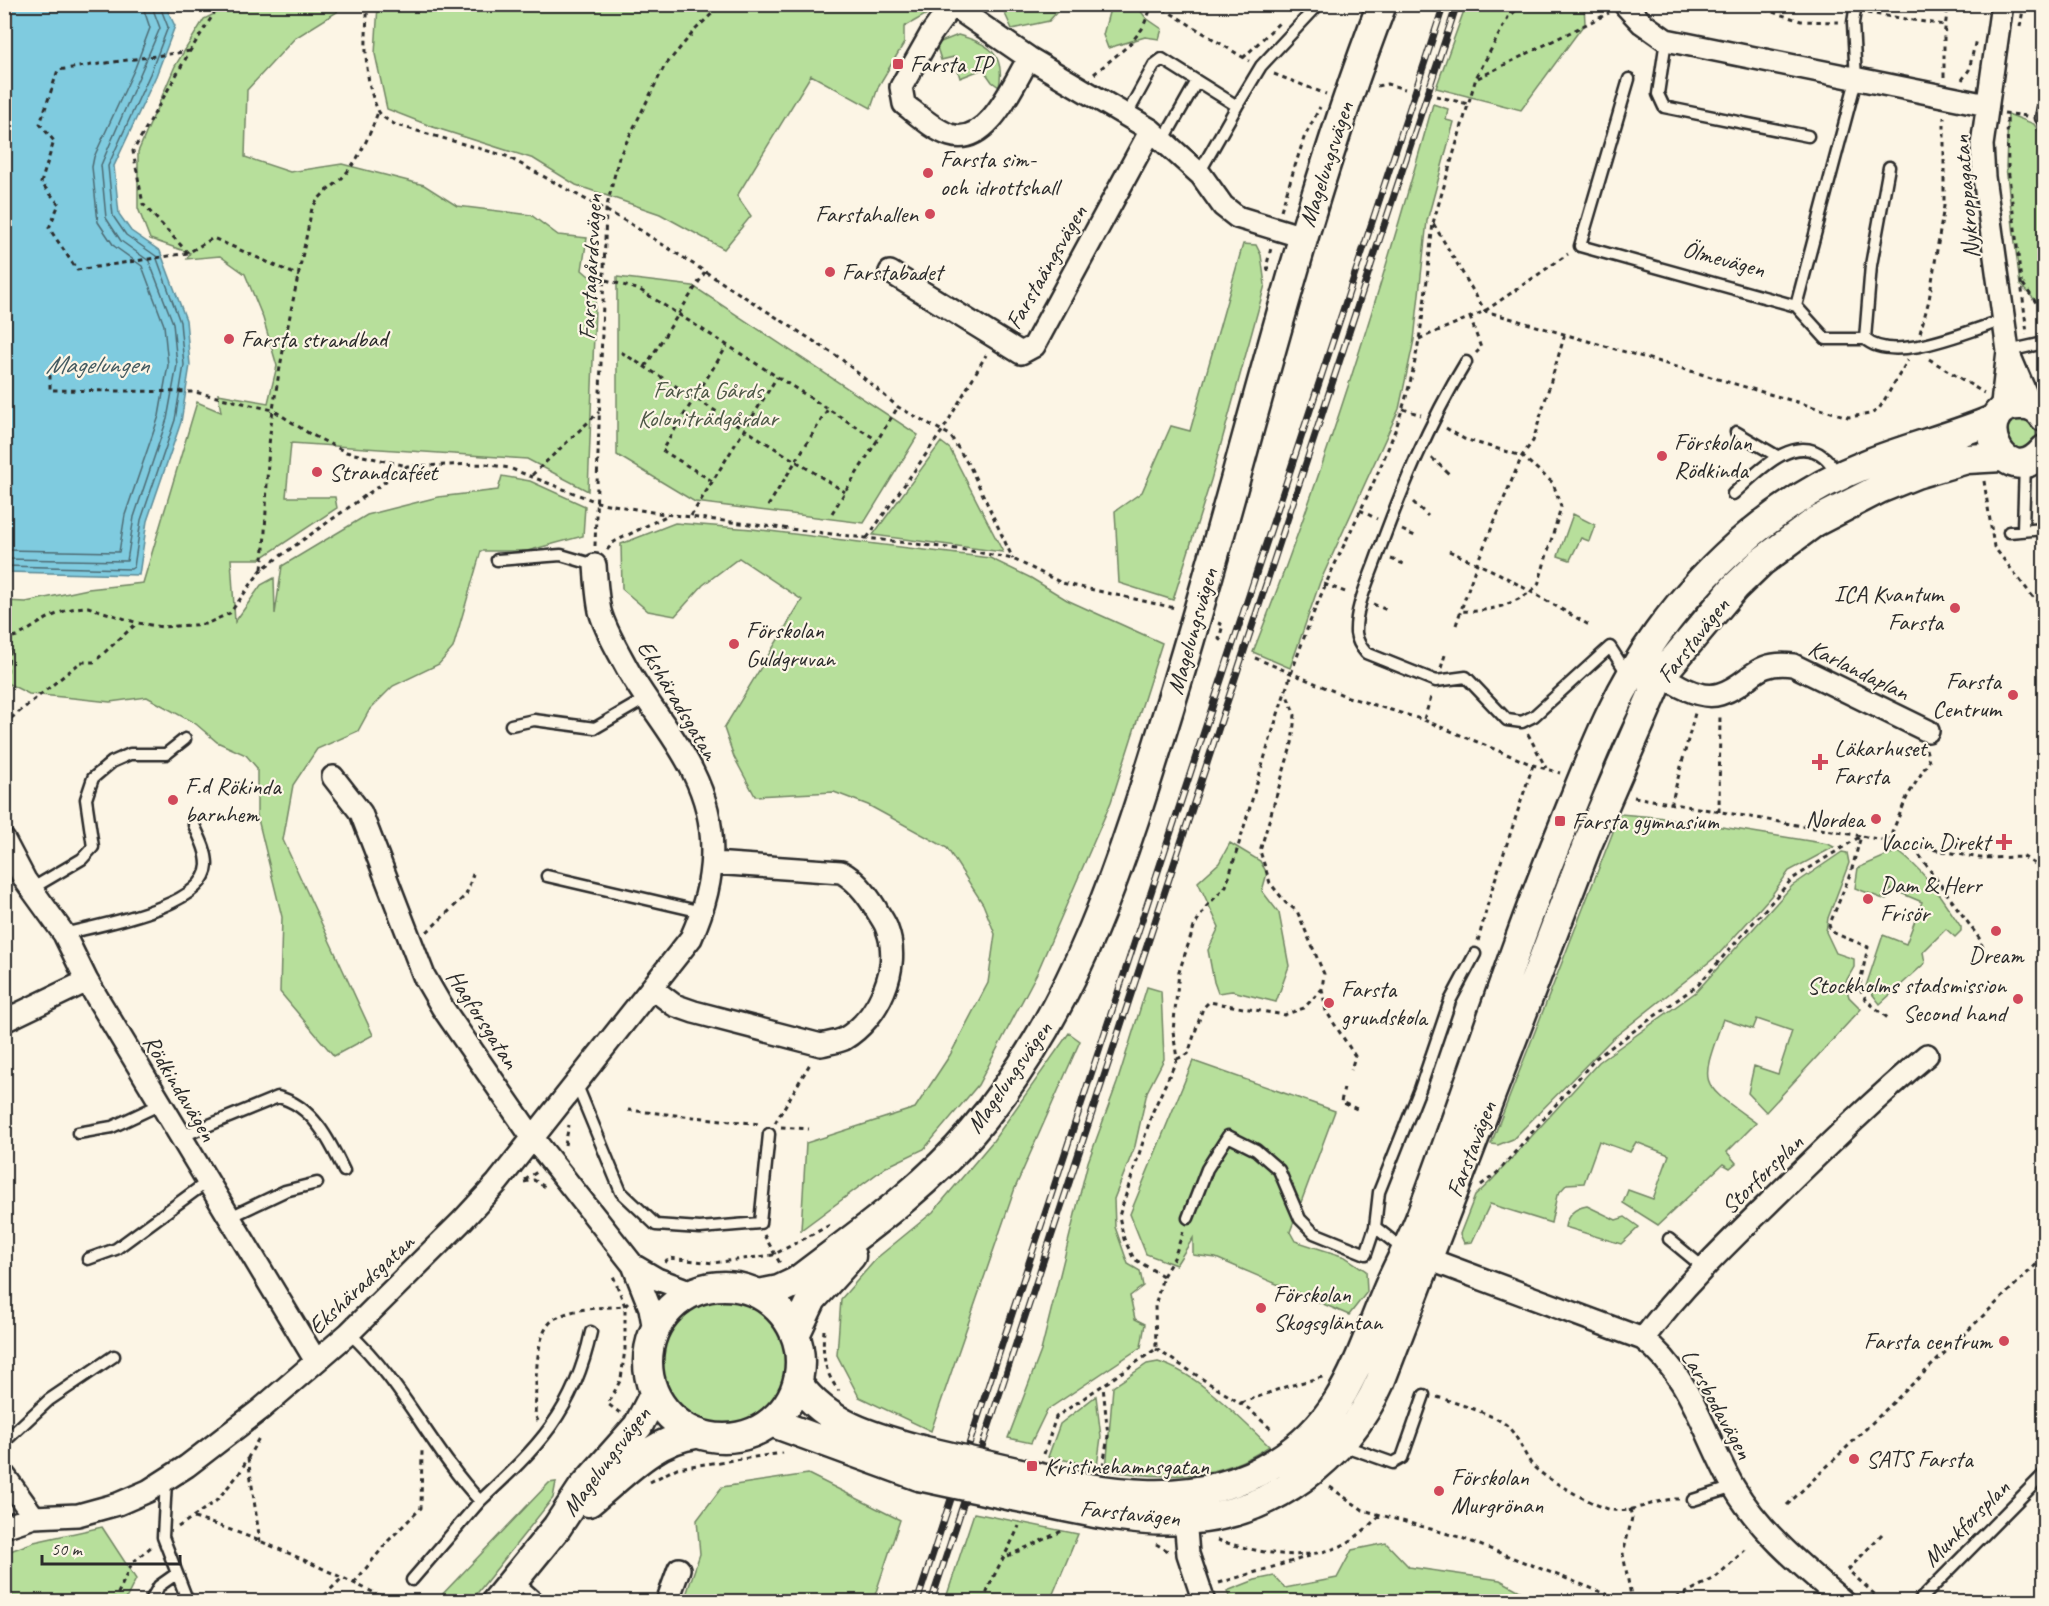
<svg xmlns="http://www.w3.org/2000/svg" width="2049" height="1606" font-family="Caveat,sans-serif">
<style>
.green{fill:#b7df9b;stroke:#718563;stroke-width:1.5}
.water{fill:#7fcbdf;stroke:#5d8b97;stroke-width:1.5}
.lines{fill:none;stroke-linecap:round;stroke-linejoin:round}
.shore{stroke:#4d6b73;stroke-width:1.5}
.lane-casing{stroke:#2b2b2b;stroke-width:15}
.street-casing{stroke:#2b2b2b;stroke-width:26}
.secondary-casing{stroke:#2b2b2b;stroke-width:33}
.path{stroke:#2b2b2b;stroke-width:3;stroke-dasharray:4.5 4.5;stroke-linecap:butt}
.lane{stroke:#fcf5e5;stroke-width:10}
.street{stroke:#fcf5e5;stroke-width:21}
.secondary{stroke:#fcf5e5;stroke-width:28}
.rail-casing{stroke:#2b2b2b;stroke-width:7}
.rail{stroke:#fcf5e5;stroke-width:4.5;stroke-dasharray:14;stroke-linecap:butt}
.secondary-bridge-casing{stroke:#2b2b2b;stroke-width:33;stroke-linecap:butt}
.secondary-bridge{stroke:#fcf5e5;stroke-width:28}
.poi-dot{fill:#d1495b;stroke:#fcf5e5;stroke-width:2}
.labels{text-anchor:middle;stroke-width:4.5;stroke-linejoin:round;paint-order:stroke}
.poi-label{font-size:24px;fill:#2b2b2b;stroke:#fcf5e5;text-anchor:start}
.street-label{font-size:24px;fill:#2b2b2b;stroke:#fcf5e5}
.park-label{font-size:24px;fill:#4e5847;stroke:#fcf5e5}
.water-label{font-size:26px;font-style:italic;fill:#445b61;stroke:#fcf5e5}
</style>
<rect width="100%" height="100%" fill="#fcf5e5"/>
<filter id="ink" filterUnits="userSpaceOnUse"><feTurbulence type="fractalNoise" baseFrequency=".0167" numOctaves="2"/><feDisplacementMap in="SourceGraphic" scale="12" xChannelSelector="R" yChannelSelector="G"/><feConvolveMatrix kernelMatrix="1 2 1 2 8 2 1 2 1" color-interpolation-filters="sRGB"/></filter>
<g filter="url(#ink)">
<path class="green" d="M232,5H340L337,12L295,38L247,90L245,157L290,172L342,164L424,185L457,206L531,215L558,235L587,238L582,270L596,282L588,491L527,459L291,443L286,497H335L337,508L260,559H231L235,622L261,585L274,578L275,614L282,566L367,515L438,497L498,490L502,476L530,481L585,506L583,536L527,551H481L453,648L439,664L393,686L370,709L358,731L317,749L293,785L283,840L373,1035L334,1056L280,992L282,917L257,815V768L246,755L217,742L196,724L147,697L110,702L73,698L29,694L5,682V601L26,602L88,589L143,583L197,402L221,412L218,394L268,403L277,366L263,318L245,274L220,256L187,259L190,253L150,239L138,208V152L175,66L204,19Z
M378,5V4L929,5L927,14L904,27V43L879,85L871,108L811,75L737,196L751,216L724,249L660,214L576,185L534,159L433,127L387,109L375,54Z
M1001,5H1063L1049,21L1012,29Z
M1111,5H1136L1146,18L1162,29L1159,39L1145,37L1108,48L1103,35Z
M1466,5H1584L1585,23L1521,110L1436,88Z
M958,35C987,43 1006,53 999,87L992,82L983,69L960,78L954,57L941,60L936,44Z
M1433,104L1448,109L1446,120L1454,122L1427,221L1414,340L1399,409L1320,582L1290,668L1253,652C1324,473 1381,289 1433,104Z
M2008,114L2034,124L2044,140V309L2020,285L2006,167Z
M1243,244L1256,245L1261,255L1265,285L1211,480L1173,600L1119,583L1115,511L1142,492L1171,426L1190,431Z
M617,277L693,286L918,435L864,523L695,502L617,455Z
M2006 434a15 15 0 1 1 30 0a15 15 0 1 1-30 0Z
M941,442L950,449L1003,552L873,535Z
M1573,514L1595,525L1589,541L1581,538L1570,560L1558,556Z
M675,523L752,529L990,558L1031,578L1067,600L1162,643L1111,802L1037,973L978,1085L924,1149L886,1167L801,1230L806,1143L915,1108L950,1055L988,983L995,934L983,904L947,848L868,805L834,792L755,796L734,757L724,728L802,600L739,558L703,585L675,616L648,611L622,589L621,544Z
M1620,814L1666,818L1828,844L1834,847L1789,871L1771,896L1718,955L1612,1039L1513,1139L1498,1145L1491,1144Z
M1230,843L1260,861L1267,873L1262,891L1279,913L1289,966L1276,1002L1232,991L1218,993L1214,982L1208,950L1219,927L1198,882L1219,863Z
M1897,851C1925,870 1942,899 1961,927V931L1955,937L1946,929L1923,952L1925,963L1880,1004L1866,986L1883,935L1906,944L1922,902L1891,889L1886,900L1855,888L1858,868Z
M1842,852L1847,853L1849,863L1828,918L1826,932L1836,953L1854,959V967L1845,983L1849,997L1861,1009L1766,1112L1748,1093L1754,1066L1778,1074L1792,1031L1757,1019L1753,1029L1723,1019C1699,1088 1698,1081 1756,1123L1727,1152L1736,1163L1730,1168L1723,1164L1658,1225L1623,1203L1628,1190L1653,1199L1669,1155L1636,1142L1630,1152L1599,1141L1584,1183L1567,1184L1557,1195L1551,1223L1490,1204L1472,1242L1464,1243L1460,1234L1475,1196L1492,1180L1599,1062L1696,992L1792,886Z
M1147,987L1161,991L1164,1059L1147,1092L1135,1146L1114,1199L1115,1227L1128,1264L1140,1271L1143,1286L1130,1296L1135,1319L1145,1324L1141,1347L1047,1410L1031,1443L1008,1438L1041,1351L1088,1162L1117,1083Z
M1069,1033L1080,1041L1015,1188L931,1431L859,1397L837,1355L841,1299L878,1257L933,1212L993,1141Z
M1193,1061L1335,1111L1290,1232L1295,1241L1345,1257L1366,1271L1367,1292L1349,1315L1216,1258L1193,1255V1238L1176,1265L1146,1254L1130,1214Z
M1587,1206L1616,1220L1625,1217L1639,1227L1621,1244L1565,1227C1567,1215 1575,1208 1587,1206Z
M657 1364a66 66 0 1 1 132 0a66 66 0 1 1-132 0Z
M1158,1362C1198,1373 1239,1418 1269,1446C1221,1480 1162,1480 1106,1470L1113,1387L1147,1364Z
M1096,1396L1101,1437L1097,1466L1048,1457L1060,1424Z
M808,1474L900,1520L873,1601H684L700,1554L697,1520L722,1487Z
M556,1482L553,1498L471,1601H436L549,1483Z
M974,1513L1078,1534L1050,1601H945Z
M102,1527L136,1579L125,1601H13L5,1589V1553L34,1542Z
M1386,1543L1409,1567L1500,1580L1527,1595L1526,1601L1231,1602L1227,1591L1255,1580L1274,1576L1285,1588L1337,1578L1352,1550Z"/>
<path class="water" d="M5,4L165,5L175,26L156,76L114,166L119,214L131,231L160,251L186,320L190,365L181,422L147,521L139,575L5,572Z"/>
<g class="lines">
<path class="shore" d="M4,550L119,552L125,515L159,416L168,365L164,325L142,266L114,246L98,222L92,167L94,157L135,68L150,28L142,4
M4,559L127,561L134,517L167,419L177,365L173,323L149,261L121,241L106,218L101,165L160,28L151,4
M4,566L131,569L134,567L141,520L175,420L184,365L180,322L156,256L126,235L113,216L108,166L150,74L168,27L159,4"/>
<g class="lane-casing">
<path id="lane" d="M1666,40L1658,94L1664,107L1808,136
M1629,79L1580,246L1796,306L1856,80L1853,23L1856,4
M2044,103L2041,118L2044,121
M1237,106L1261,66L1319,4
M1126,116L1154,65L1162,59L1197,81
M1163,141L1197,81L1237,106L1199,173
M1889,167L1871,265L1865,339C1894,365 1970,330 2004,320
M1796,306L1826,339H1865
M2008,351L2044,343
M1466,362C1428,424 1400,493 1375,562C1367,584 1355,609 1356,633C1357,641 1361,647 1366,653L1436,681L1466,677L1507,720L1522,722L1534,716L1610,647L1623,667L1631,663
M1736,432L1777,456
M1733,494C1755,475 1793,431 1824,457C1830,461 1834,470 1838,476
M2023,529L2025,463
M2009,532L2044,529
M497,560L561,555L595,565
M511,725L534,720L595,728L645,699
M547,876L702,912
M31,889L82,859L93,847L86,799L93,778L112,762L130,754H166L185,739
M64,934C98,925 205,908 207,865C207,851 200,838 194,825
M576,1083L621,1192L656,1225L700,1228L760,1223L769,1134
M78,1133L112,1127L161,1104
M180,1137L278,1097C312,1105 330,1141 344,1171
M228,1218L285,1191L317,1183
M1188,1218L1207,1169L1228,1136L1256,1150L1279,1170L1300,1219L1314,1233L1366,1254L1375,1227
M1669,1239L1704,1268
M1404,1250L1375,1227L1379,1192L1420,1089L1450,1001L1475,954
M88,1259L116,1249L207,1182
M349,1333C402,1381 431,1449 480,1501L412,1580
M4,1442L49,1400L114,1356
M1342,1445L1393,1463L1402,1458L1424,1395
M166,1481L163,1537L188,1602
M1693,1500L1734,1487
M480,1501C538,1447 574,1412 591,1332
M516,1580L541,1602
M150,1602L159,1586L176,1574
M1918,1602L2044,1474"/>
</g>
<g class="street-casing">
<path id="street" d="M1626,6L1642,23L1666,40L1987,105
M1029,58C1013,84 988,147 950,135C934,130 917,114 904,104L901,87L931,34L952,5L1029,58L1151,130L1201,175L1223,206L1237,217L1303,237
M890,272L1021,353L1034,346L1151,130
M2008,352L2031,406
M2001,412L2008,351L1984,177L1982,145L2002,4
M1651,668C1669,680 1698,701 1720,694C1752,684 1752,660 1793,665L1928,731
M333,777L361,813L424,976L442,1007L532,1137L633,1265L650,1308L654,1330
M4,840L25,880L64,934L87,981L316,1361
M653,989L674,1005L694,1012L821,1045C829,1043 837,1042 844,1039C878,1019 902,968 887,929C885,922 879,915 876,909C867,894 856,880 841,872L713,863
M4,1021L87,981
M1415,1254L1643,1339C1690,1374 1705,1437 1733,1486C1760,1532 1803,1567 1844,1602
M633,1265L657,1279L692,1292
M1643,1339C1684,1284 1734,1237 1783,1189C1830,1143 1877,1097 1927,1055
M4,1475L34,1517
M1184,1506L1188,1554L1204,1602
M4,1527L34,1517L78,1515L118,1504L148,1491L187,1466L261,1409L349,1333L461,1222L497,1183L691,938C716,883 721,828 693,772C676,736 647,704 627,668C618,651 605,630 600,611C597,596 596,580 595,565
M667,1602L679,1569"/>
</g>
<g class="secondary-casing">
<path id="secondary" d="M2044,417C2039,409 2030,404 2020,405C1965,405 2003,498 2044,450
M648 1362a76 76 0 1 1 152 0a76 76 0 1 1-152 0Z
M759,1294L779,1290L796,1282C857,1235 922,1191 972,1132C1081,1005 1127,846 1175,689C1245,461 1296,227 1382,4
M795,1335L812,1299L851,1256
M798,1384C829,1426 873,1437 921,1450
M771,1422L919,1476
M1020,1473C1105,1494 1197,1512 1276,1462C1347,1418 1359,1355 1390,1284C1401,1260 1414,1236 1423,1211C1471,1084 1511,953 1563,827C1590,761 1615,692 1658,633C1710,561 1783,497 1867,464C1909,447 1953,437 1995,419
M1013,1496C1069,1507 1128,1524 1185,1520C1271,1515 1345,1460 1380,1382L1587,845L1661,675L1735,587L1761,562L1815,522L1879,489L1916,474L1967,459L2002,457
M589,1502C623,1475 652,1440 696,1434
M496,1602L557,1527L582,1489L638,1426L654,1395"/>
</g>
<path class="path" d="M368,4C365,37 363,80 378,110C381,117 389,121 396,125L506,156L629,223L840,358L898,407L950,435L971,469L1013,559
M1156,4L1249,61
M1747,4L1801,21L1839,22
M1867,13L1945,25
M1512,14L1522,4
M2020,27L2024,4
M190,51L58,70L40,124L54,141L41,183L59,204L49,228L77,270L188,253L213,238L299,276
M1243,58L1281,21
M1094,74L1129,45L1142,29L1153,4
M1274,74L1326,94
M1944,77V37L1948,4
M1478,78L1609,13
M1962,80L1969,70L1976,39
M1377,86L1387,84L1405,89
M1436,96L1468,104
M2004,113L2027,116
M2007,119L2008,167L2027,334
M1281,210L1304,138L1320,107
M1433,223L1476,78L1515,4
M188,253L143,204L133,151L190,51L220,4
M1268,271L1267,264L1271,248
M606,280L640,290L877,440
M2023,284L2044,314
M1470,317L1481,348L1476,353
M1920,333L1929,300L1944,206V117
M1419,339L1485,311L1568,254
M621,352L845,492
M1929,359L1984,393
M50,366V390L195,392L273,410L310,434L346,452L407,466
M645,367L705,272
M1403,409L1421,415
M1446,428L1464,439L1522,456L1553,483L1561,507L1538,585C1519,604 1487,613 1461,611
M1432,458L1449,474
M532,475L599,412
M712,481L662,450L727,346
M1984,481L1994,547L2044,611
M1413,502L1428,516
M768,506L828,409
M1360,510L1377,519
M832,513L898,407
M691,516L777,377
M1402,530L1417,537
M867,538L943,430L986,355
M595,546L606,210L619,157L664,67L696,29L722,4
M607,550L614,542L668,515
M1449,551L1498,573L1589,625
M1391,559L1404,564
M262,569C268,516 265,463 273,410C283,342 299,275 312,208C323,191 330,190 342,178C360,158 369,137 378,112
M1324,584L1348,593
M1373,604L1387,610
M1218,623L1223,625L1219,639L1224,643
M1456,625L1477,563L1522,456L1533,441L1565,334
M4,638C19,639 31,627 43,621C56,613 73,607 88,607L138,623L162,627L206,624L230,613L262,569L407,466L486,464L509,468L597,502L657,513L966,550L1013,559L1062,583L1175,608
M1255,658L1348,697L1424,720L1533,765L1560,773
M1441,668L1445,655
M4,699L11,638
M1424,719L1432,694
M4,724L81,662H94L137,623
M1528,734L1546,768
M1634,797L1861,836L1851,872L1829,926L1834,933L1868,947L1859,987L1867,1001L1889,1019
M1671,805L1695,713
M1719,812L1720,713
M1888,842L1907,797L1929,761L1926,749
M1914,848L1979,938L1987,958
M427,932L466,895L473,874
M1478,941L1491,892L1533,765
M1322,989L1326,1011L1355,1056L1351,1070
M1177,1059L1188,1054L1203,1008L1209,1002L1284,1015L1304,1008L1322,989L1324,974L1297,911L1286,903L1270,883L1260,851L1292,743L1295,715L1286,693
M1344,1088L1341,1102L1357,1109
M628,1110L760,1124
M775,1123L811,1062
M781,1127L809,1129
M565,1145L569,1125
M525,1180L537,1172
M524,1182L534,1180L545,1187
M1481,1185L1497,1173L1596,1058L1698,985L1792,879L1861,836L1980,858L2024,857L2044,870
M764,1235L781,1265
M665,1263L668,1258L713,1263L773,1255L832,1224
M1163,1276L1174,1258L1183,1232
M824,1330C822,1354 824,1372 839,1391
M1156,1349L1249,1409L1271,1429
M1437,1397C1456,1403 1490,1413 1505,1424C1519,1436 1522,1452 1533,1466C1542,1477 1598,1508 1612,1510C1635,1514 1656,1498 1680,1499
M1241,1403L1285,1387L1326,1376
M620,1413L608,1404L621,1379L625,1349V1306L628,1303
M538,1421L535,1415C537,1391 532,1330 556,1318C576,1307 603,1308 625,1306L612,1273
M1044,1454L1056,1417L1156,1349L1155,1306L1163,1276L1134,1259L1124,1239L1119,1216L1153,1111L1177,1059L1173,1031L1179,972L1194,927L1206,907L1226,886C1253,800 1276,711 1308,627C1336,553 1378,485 1402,410C1422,350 1426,285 1433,223L1485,311L1848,417L1871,414L1879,409L1908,360
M248,1458L260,1542
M1103,1466L1108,1436L1103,1386
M650,1482L677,1468L783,1453
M1330,1487L1363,1510L1459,1537L1614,1597L1635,1602
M1787,1505L2044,1257
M1630,1509L1632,1518L1623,1554L1632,1601
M194,1518C263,1538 329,1572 394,1602
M178,1527L216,1501L239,1474L260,1436
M1882,1534L1848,1570L1883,1602
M1217,1540C1257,1552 1300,1563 1341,1546C1355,1540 1369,1525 1381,1515
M1156,1544L1168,1551
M1008,1556L1062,1531
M354,1583L389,1540L421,1508L422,1451
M1219,1583L1310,1556
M114,1602L132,1563L151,1547
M318,1602L342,1578
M984,1602C990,1578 1009,1550 1019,1526
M1668,1602L1715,1578L1748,1547"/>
<use href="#lane" class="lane"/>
<use href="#street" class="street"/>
<use href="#secondary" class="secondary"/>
<g class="rail-casing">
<path id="rail" d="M917,1602L1444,4
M931,1602L1457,4"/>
</g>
<use href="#rail" class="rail"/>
<g class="secondary-bridge-casing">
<path id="secondary-bridge" d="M921,1450L1020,1473
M919,1476L1013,1496"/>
</g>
<use href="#secondary-bridge" class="secondary-bridge"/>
</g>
</g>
<g class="poi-dot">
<rect x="892" y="58" width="12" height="12" rx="3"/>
<circle cx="928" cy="173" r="6"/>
<circle cx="930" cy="214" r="6"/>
<circle cx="830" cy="272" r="6"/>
<circle cx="229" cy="339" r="6"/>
<circle cx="1662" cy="456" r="6"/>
<circle cx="317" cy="472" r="6"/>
<circle cx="1955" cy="608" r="6"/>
<circle cx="734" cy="644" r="6"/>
<circle cx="2013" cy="695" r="6"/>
<path d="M1817 753h6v6h6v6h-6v6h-6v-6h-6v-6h6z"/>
<circle cx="173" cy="800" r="6"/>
<circle cx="1876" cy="819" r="6"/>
<rect x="1554" y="815" width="12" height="12" rx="3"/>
<path d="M2001 833h6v6h6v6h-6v6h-6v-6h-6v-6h6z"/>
<circle cx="1868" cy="899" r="6"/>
<circle cx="1996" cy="931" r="6"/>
<circle cx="2018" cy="999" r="6"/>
<circle cx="1329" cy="1003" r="6"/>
<circle cx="1261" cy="1308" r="6"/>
<circle cx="2004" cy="1341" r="6"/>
<circle cx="1854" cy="1459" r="6"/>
<rect x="1026" y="1460" width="12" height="12" rx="3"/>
<circle cx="1439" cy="1491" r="6"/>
</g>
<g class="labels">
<g class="poi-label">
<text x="910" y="72">Farsta IP</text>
<text x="940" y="167">Farsta sim-<tspan x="940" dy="28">och idrottshall</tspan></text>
<text x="918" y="222" text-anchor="end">Farstahallen</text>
<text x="842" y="280">Farstabadet</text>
<text x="241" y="347">Farsta strandbad</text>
<text x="1674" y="450">Förskolan<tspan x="1674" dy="28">Rödkinda</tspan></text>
<text x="329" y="480">Strandcaféet</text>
<text x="1943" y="602" text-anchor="end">ICA Kvantum<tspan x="1943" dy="28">Farsta</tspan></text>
<text x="746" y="638">Förskolan<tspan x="746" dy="28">Guldgruvan</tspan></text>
<text x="2001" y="689" text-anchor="end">Farsta<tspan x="2001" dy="28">Centrum</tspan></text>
<text x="1834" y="756">Läkarhuset<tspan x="1834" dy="28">Farsta</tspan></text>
<text x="185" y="794">F.d Rökinda<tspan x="185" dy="28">barnhem</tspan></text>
<text x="1864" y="827" text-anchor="end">Nordea</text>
<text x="1572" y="829">Farsta gymnasium</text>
<text x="1990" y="850" text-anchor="end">Vaccin Direkt</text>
<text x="1880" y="893">Dam &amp; Herr<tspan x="1880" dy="28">Frisör</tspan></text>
<text x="1996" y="963" text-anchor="middle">Dream</text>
<text x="2006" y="993" text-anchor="end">Stockholms stadsmission<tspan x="2006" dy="28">Second hand</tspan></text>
<text x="1341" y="997">Farsta<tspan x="1341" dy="28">grundskola</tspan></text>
<text x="1273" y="1302">Förskolan<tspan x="1273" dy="28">Skogsgläntan</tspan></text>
<text x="1992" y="1349" text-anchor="end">Farsta centrum</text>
<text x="1866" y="1467">SATS Farsta</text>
<text x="1044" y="1474">Kristinehamnsgatan</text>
<text x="1451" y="1485">Förskolan<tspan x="1451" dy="28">Murgrönan</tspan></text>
</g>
<g class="street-label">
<text transform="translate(1326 164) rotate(-72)" y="8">Magelungsvägen</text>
<text transform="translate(1966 197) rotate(-95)" y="8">Nykroppagatan</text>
<text transform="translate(1724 259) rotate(15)" y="8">Ölmevägen</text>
<text transform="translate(590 267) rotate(-87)" y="8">Farstagårdsvägen</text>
<text transform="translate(1046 267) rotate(-60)" y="8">Farstaängsvägen</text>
<text transform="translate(1192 631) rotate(-74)" y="8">Magelungsvägen</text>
<text transform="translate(1693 640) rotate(-52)" y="8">Farstavägen</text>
<text transform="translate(1859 670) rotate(26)" y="8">Karlandaplan</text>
<text transform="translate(678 700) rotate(59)" y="8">Ekshäradsgatan</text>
<text transform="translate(483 1019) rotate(57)" y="8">Hagforsgatan</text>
<text transform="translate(1009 1077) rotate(-55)" y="8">Magelungsvägen</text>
<text transform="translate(180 1088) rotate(59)" y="8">Rödkindavägen</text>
<text transform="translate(1471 1149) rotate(-69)" y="8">Farstavägen</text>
<text transform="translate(1762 1174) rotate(-44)" y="8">Storforsplan</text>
<text transform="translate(361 1284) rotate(-43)" y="8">Ekshäradsgatan</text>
<text transform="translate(1717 1404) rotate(61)" y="8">Larsbodavägen</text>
<text transform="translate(606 1461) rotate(-53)" y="8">Magelungsvägen</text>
<text transform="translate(1130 1513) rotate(6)" y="8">Farstavägen</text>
<text transform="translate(1966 1523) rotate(-45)" y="8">Munkforsplan</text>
</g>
<g class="park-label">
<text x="708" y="398">Farsta Gårds<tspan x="708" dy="28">Koloniträdgårdar</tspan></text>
</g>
<g class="water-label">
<text x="97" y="373">Magelungen</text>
</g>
</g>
<rect width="2049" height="1606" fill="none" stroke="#fcf5e5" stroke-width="24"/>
<rect x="12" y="12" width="2025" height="1582" fill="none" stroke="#2b2b2b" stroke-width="2" filter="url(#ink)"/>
<path d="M42 1555v9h138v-9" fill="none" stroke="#2b2b2b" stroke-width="3"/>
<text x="51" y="1555" font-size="18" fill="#2b2b2b" stroke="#fcf5e5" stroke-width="4.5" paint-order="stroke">50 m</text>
</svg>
